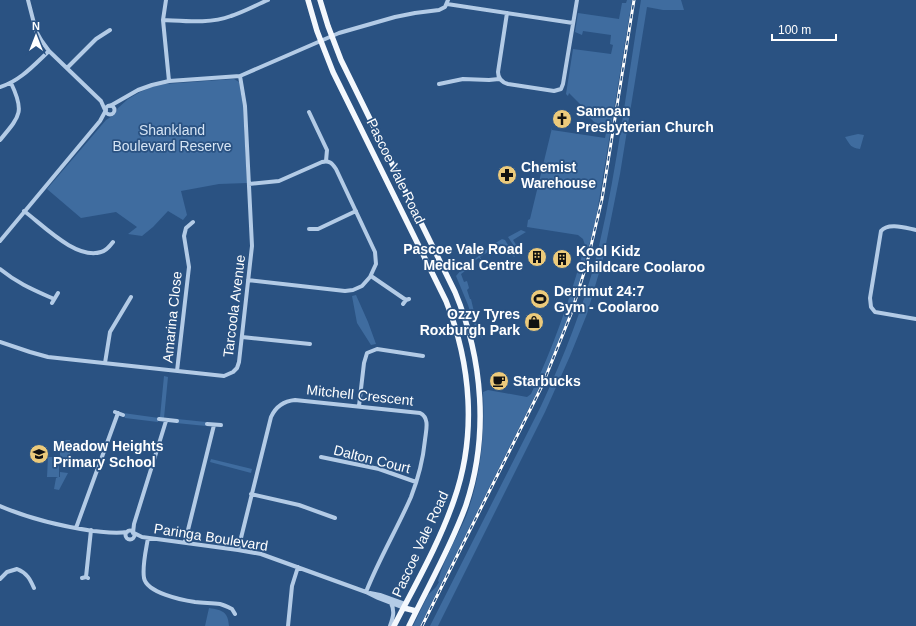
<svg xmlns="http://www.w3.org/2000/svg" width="916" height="626" font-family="Helvetica,sans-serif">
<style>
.green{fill:#3f6c9f}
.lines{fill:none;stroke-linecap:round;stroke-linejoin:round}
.minor{stroke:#b3cbe6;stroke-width:4}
.major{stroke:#f4f8fd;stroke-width:5.5}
.rail-casing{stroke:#fff;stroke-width:3}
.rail{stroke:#2a5282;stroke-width:1.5;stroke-dasharray:4.5;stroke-linecap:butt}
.labels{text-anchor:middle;stroke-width:3.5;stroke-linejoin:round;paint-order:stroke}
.poi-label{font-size:14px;font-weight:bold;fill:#fff;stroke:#2a5282;text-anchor:start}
.park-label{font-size:14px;fill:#d6e5f5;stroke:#2a5282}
.street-label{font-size:14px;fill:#fff;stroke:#2a5282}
</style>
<rect width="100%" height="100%" fill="#2a5282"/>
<path class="green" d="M627,0H632L596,219L574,302L548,370L420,626H413L428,595L436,587L439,582L438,581C444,558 458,536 467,514C481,475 485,433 483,392L488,390L527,397L531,394C554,346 571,296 585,245L583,239L578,235L527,227L528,220L530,219L552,128V130L605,138L606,133L588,116V112L569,93L568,96L566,94L573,49L611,54L613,45L610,44L611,35L583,31L582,35L575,32L578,13L619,19L622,3H626Z
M641,0H681L684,10H663L647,7L620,174L603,259L587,314L570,356L545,412L438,626H430L541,406C565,354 586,301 599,246C618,165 627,82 641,0Z
M234,79L239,82L243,106L247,183L219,184L181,191L187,215L183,220L168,211L153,227L142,236L128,234L137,227L116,212L81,218L47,189L106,120L114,115L118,108L128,99L140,92L152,87L165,84Z
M858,134L864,135L860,149C851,148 850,145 845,137Z
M521,230L526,232L513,240L522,254H521L519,251L518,252L508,237Z
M502,239L505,240L515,256L514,257L506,245L503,247L501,244L480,257L482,260L479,258L463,268L465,271L461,274L464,282L467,281L469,288L467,290L470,299H471L474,312L478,311V314L475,315L474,317L481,336L483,339L477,333L468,305L456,276L462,269L460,267L462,266L476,258L492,245Z
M356,295L368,322L376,344L371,345L357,323L352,296Z
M164,376L168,377L164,418L161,419L160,417Z
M123,413L159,418L158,422L125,418Z
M177,419L206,422V426L176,423Z
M60,440H70V459H60Z
M48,457H59V477H60V472L68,473L59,490L54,489L56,478L58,477H47Z
M211,459L252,469L251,473L210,462Z
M209,608C223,610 228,612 229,626H205Z"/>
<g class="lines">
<path class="minor" d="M28,0L36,31L41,40L49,51L101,101L105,110
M166,0L163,20L169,81
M447,4L573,23
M507,13L498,72C498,78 501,82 508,84L554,91L561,89L563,84L577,0
M163,20C185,21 210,24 231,16C244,12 256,5 268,0
M67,68L96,39L110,30
M439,84L463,79L489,80L499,79
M0,87C20,81 34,65 49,51
M105.5 110a4.5 4.5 0 1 1 9 0a4.5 4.5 0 1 1-9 0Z
M110,106L138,90L152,85L169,81L240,76L339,33L395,17L415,13L439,10L445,7L448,0
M309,112L327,150L326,161
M0,140C20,116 25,112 11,83
M24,211C43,225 76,260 101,252C106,251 110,246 113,242
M309,229H318L356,211
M916,230C906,228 888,222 881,231L870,298L871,307L875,312L916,319
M0,241L100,121L106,110
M0,269C17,283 34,290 54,299
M371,276L406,300
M248,280L345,291L353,290L362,286L370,277L376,264L375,252L336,169C332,163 329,160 322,162L279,181L249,184
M52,303L58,293
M403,304L406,300L409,299
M242,337L310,344
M0,342L30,352L48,357L224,376L233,372L237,368L239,362L252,246L245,106L240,76
M105,363L110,332L131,297
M177,371L189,267L184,236L186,228L193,222
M359,406L364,363L367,353L377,349L423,356
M115,412L123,415
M159,419L177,421
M207,424L221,425
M321,457L379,469L416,482
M251,494L299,505L335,518
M0,506C30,519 60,526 93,531C105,532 115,534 127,532
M76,528L118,413
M125.5 535a4.5 4.5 0 1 1 9 0a4.5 4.5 0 1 1-9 0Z
M133,533L134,524L166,421
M134,533L142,537L238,550L261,554L366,592L378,598L404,608
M148,538C146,550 142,566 144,578C147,593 182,600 195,602C204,603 212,603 220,604C224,605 228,607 232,609L235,614
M185,542L214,425
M238,550L271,417C276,406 284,401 295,400L420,413C430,418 426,430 425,440C423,460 418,479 411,497C397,529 379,559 366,592
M86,577L91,530
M82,578L86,577L88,578
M0,579L7,572L17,569C27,573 30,579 34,588
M370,593L380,595L405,604
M288,626L292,586L298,567
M390,626C393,618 395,611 391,603"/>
<path class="major" d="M308,0L317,31L333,72L446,301C471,364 477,435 454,500C439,544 415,585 394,626
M320,0L328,26L341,60L455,292C483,359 489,436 466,505C451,547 428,586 409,626
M404,608L416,611"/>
<g class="rail-casing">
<path id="rail" d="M422,626L542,386L571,314L587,263L602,199L634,0"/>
</g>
<use href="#rail" class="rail"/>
</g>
<defs>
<g id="church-disc" transform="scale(1)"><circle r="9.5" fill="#ecca7b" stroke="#2a5282"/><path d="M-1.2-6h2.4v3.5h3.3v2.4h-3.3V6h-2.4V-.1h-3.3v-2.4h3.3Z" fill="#111"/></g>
<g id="pharmacy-disc" transform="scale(1)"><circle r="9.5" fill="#ecca7b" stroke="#2a5282"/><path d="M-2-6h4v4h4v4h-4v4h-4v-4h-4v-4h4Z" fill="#111"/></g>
<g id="building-disc" transform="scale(1)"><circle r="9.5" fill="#ecca7b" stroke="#2a5282"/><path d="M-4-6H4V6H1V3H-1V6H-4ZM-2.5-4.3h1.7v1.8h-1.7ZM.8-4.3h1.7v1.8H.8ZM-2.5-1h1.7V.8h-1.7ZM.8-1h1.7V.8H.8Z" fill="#111"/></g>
<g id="stadium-disc" transform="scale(1)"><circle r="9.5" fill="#ecca7b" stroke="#2a5282"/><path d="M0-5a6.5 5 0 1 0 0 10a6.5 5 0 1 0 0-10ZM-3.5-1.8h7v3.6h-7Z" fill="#111"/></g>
<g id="shop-disc" transform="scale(1)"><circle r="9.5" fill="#ecca7b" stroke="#2a5282"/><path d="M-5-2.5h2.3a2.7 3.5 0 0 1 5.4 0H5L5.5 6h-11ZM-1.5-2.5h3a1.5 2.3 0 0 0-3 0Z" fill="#111"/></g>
<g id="cafe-disc" transform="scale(1)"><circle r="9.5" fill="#ecca7b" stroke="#2a5282"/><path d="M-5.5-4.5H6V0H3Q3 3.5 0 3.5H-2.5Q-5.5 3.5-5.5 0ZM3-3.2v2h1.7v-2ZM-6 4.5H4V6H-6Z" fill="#111"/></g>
<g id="school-disc" transform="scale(1)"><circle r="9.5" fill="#ecca7b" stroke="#2a5282"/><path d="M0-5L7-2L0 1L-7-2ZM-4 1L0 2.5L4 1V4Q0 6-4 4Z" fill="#111"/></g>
</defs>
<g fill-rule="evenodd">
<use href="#church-disc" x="562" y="119"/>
<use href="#pharmacy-disc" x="507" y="175"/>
<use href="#building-disc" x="537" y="257"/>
<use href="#building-disc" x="562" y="259"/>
<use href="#stadium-disc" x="540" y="299"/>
<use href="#shop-disc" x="534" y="322"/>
<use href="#cafe-disc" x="499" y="381"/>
<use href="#school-disc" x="39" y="454"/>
</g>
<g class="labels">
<g class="poi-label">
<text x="576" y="116">Samoan<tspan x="576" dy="16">Presbyterian Church</tspan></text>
<text x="521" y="172">Chemist<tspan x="521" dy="16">Warehouse</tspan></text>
<text x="523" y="254" text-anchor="end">Pascoe Vale Road<tspan x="523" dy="16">Medical Centre</tspan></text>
<text x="576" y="256">Kool Kidz<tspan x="576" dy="16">Childcare Coolaroo</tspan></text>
<text x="554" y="296">Derrimut 24:7<tspan x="554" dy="16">Gym - Coolaroo</tspan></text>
<text x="520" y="319" text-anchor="end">Ozzy Tyres<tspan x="520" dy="16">Roxburgh Park</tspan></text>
<text x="513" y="386">Starbucks</text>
<text x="53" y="451">Meadow Heights<tspan x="53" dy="16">Primary School</tspan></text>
</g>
<g class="park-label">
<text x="172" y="135">Shankland<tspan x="172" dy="16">Boulevard Reserve</tspan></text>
</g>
<g class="street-label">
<text transform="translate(396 171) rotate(64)" y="5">Pascoe Vale Road</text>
<text transform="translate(234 306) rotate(-83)" y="5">Tarcoola Avenue</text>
<text transform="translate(172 317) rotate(-84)" y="5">Amarina Close</text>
<text transform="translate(360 395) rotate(6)" y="5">Mitchell Crescent</text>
<text transform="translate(372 459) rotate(14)" y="5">Dalton Court</text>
<text transform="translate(211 537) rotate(9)" y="5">Paringa Boulevard</text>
<text transform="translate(420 544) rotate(-65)" y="5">Pascoe Vale Road</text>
</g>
</g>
<g transform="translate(36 36)" stroke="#2a5282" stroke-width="3" paint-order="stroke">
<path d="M0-3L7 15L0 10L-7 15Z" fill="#ffffff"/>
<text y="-6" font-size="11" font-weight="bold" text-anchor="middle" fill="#ffffff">N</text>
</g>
<path d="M772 34v6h64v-6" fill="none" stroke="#ffffff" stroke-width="2"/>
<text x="778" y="34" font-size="12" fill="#ffffff" stroke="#2a5282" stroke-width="3" paint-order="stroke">100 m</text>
</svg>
